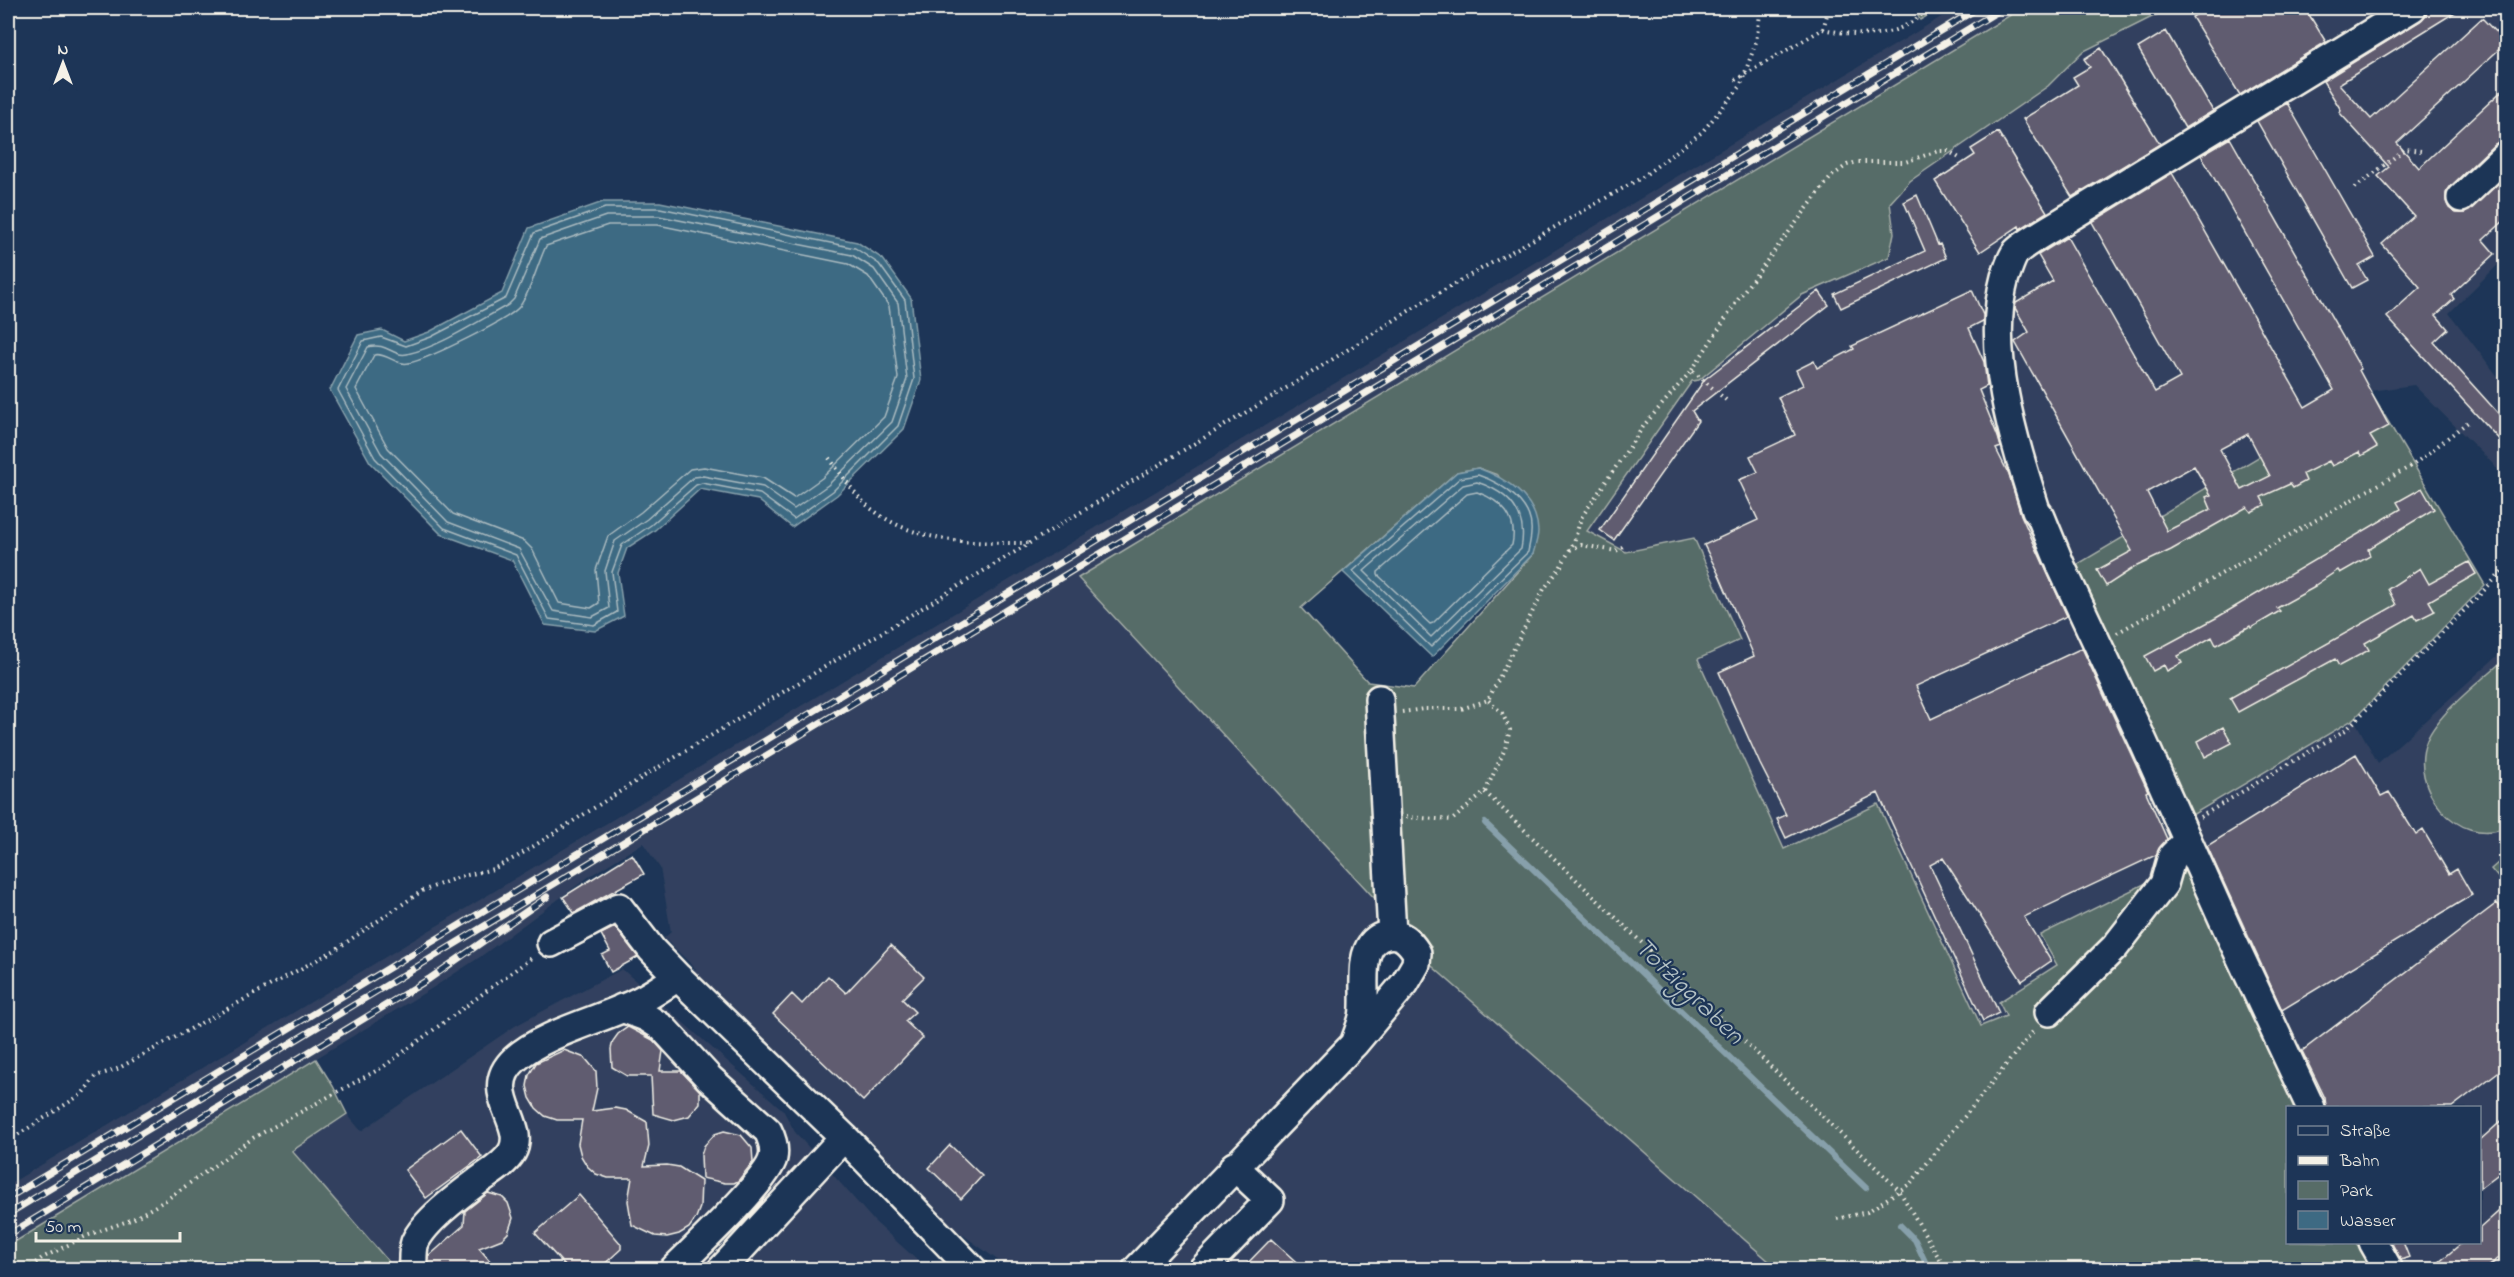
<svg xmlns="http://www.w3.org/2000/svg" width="2514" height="1277" font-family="'Indie Flower',sans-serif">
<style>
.built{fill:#31415e}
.green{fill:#576c67;stroke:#a6aea8;stroke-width:1.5;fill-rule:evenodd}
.water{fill:#3e6a83;stroke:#87a0ab;stroke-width:1.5}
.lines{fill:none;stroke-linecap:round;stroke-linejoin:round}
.shore{stroke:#abbbc0;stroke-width:1.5}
.stream{stroke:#87a0ab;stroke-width:6}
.building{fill:#605c6f;stroke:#f4f1e8;stroke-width:1.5;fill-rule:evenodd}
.minor-casing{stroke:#f4f1e8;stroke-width:32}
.path{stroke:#f4f1e8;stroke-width:4;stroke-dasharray:1.5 4.5;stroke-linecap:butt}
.minor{stroke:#1d3557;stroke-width:27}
.rail-casing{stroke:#f4f1e8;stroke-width:7}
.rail{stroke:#1d3557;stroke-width:4.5;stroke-dasharray:14;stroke-linecap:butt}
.labels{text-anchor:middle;stroke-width:4.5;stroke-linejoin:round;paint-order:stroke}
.water-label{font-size:27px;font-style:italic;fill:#b4c2c5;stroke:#1d3557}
</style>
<rect width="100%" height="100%" fill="#1d3557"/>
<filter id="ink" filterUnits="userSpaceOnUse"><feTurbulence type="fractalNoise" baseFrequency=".0167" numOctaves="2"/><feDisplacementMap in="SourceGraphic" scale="12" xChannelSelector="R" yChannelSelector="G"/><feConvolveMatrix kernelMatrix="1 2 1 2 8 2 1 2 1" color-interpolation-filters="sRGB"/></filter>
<g filter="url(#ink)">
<path class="built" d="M1956,8H2022L1078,578L1391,916L1379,937L1363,1017L1417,953L1778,1269H1159L1198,1204L1116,1269H1010L884,1178L678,977L696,969L664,938L671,932L660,868L643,843L590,876L480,957L434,987L8,1245V1185Z
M2170,8H2501L2506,17V257L2449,313L2506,387V482L2493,464L2414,385L2370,391L2342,728L2354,719L2378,763L2506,648V1269H2382L2369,1243L2480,1242V1108L2304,1107L2040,935L2058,964L1999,1001L2006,1016L1981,1027L1878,805L1784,849L1698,658L1694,538L1626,552L1587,531L1692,381L1699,380L1802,295L1888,257L1894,233L1890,203L1910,181L2048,86L2082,52Z
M622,969L783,1110L795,1132L874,1221L927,1269L84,1270L292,1151L347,1114L361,1131L515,1026Z"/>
<path class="green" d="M1914,8H1941L1920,20Z
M2022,8H2170L2082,52L2048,86L1910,181L1890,203L1894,233L1889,257L1802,295L1699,380L1692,381L1587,531L1626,552L1694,538L1740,640L1698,659L1784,849L1878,804L1981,1026L2006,1016L1999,1002L2057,965L2040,935L2187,863L2304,1107L2288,1108V1242L2369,1243L2382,1269H1778L1417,953L1391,916L1078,578ZM1478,468L1498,475L1533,554L1414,688L1368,682L1301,608L1457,472Z
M2370,391L2485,585L2354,719L2187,818L2073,567Z
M2506,658V827C2458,849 2407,787 2427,740C2439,712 2483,679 2506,658Z
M2506,856V887L2491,869Z
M316,1059L333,1086L347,1114L292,1151L395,1269H8V1246Z"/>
<path class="water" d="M603,202H660L857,242L883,259L911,298L921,380L904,429L837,495L792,527L758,500L700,489L655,530L627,548L618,573L624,616L595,631L545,625L512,560L441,534L370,462L330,390L358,335L382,330L404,341L429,332L502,293L529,228Z
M1478,468C1506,478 1537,498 1538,531C1538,538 1535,547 1533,554L1432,657L1343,572L1457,472Z"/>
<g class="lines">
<path class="shore" d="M605,208H660L855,248L879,264L905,300L914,379L898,426L833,491L794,519L760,494L702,483L696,485L651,525L622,545L612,572L617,612L594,625L549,619L516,555L444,528L375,458L338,390L363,341L381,337L406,346L431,337L506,298L534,233Z
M606,216H659L852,255L874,269L898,303L907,379L892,422L828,485L794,509L763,487L703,476L694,477L647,519L615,541L605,571L609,608L592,617L553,611L519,549L448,522L381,453L346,389L368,347C387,342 393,357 407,354C440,347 478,321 508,305L514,299L540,239Z
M608,225H658L848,264L868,276L889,306L898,378L884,417L822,478L794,498L763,478L704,467L690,469L641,512L608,536L596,570L599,603L591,608L559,603L532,549L524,541L453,514L388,448L356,389L374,355C386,352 396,366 409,363C428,359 511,319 520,306C532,289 537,265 546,246Z
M1478,475C1502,483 1534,504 1531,533C1531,539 1529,546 1528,552L1431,647L1353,571L1460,478Z
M1477,482C1510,493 1528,514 1521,549L1431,637L1364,571L1463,485Z
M1477,492C1502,501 1518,518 1512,545L1433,623L1430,624L1378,575V572L1467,494Z"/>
<path class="stream" d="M1485,823L1866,1188
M1900,1225L1915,1240L1929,1270"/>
</g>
<path class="building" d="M2207,8H2305L2326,42L2240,95L2192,17Z
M2428,8H2462L2339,84L2371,119L2482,18L2506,43L2397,143L2419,168L2506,87V140L2495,144L2450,187L2446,193V201L2449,208L2456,213H2465L2506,176V219L2483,240L2495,254L2451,295L2454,299L2436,315L2448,329L2434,342L2506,422V447L2387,317L2420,287L2382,244L2414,216L2378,176L2389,167L2339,112L2341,110L2323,81L2420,21L2425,16Z
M2166,31L2213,111L2185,128L2138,48Z
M2101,48L2160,144L2072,197L2023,119L2078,85L2073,77L2090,67L2084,59Z
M2287,103L2375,257L2359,266L2367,280L2352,288L2257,121Z
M1998,132L2047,212L2020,229L2019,226L1980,252L1935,181L1975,155L1971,149Z
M2230,138L2361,369L2359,370L2389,426L2370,436L2377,447L2361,456L2359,452L2332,466L2329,461L2303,474L2306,481L2293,488L2290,484L2261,497L2265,505L2251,512L2247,507L2171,550L2135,567L2106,586L2097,570L2132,551L2015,342L2029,332L2015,308L2016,303L2053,281L2038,255L2067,237L2155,392L2180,378L2092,222L2172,173L2305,407L2334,390L2201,155ZM2248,434L2270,476L2242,490L2220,449ZM2194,466L2211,495L2206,497L2211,509L2167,531L2147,492Z
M1917,195L1938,245L1940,244L1946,258L1841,308L1834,294L1925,251L1904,202Z
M1972,290L1983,315V321L1969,328L1984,362L1987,386L1979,390L1998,437L2001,447L1996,449L2009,475L2021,515L2067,616L1916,686L1931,719L2082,648L2148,791L2146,792L2167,839L2156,855L2024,917L2051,961L2022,981L1943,858L1930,865L1999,1013L1983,1021L1878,793L1786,838L1777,819L1786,815L1760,764L1719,672L1754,656L1720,577L1704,545L1758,520L1739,480L1758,472L1750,456L1795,435L1778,397L1803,385L1796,370L1814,361L1817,368L1854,349L1852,346Z
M1819,291L1829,305L1692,411L1698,421L1614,540L1600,530L1705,379Z
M2422,488L2434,509L2368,549L2370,556L2340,573L2338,570L2314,586L2315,587L2277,608L2280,611L2251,628L2250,626L2216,645L2212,637L2178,656L2182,663L2167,671L2164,665L2153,671L2145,656L2216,618L2401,509L2397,502Z
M2469,562L2476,574L2429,601L2435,611L2417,620L2414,615L2365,643L2369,650L2339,666L2335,659L2238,712L2230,698L2396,605L2388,589L2420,568L2429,584Z
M2223,727L2232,743L2205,757L2198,741Z
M2356,754L2381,796L2389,792L2416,835L2423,830L2449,874L2457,869L2472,895L2282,1010L2207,846Z
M632,854L644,874L574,913L563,897Z
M2497,903L2506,915V1066L2452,1107H2326L2325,1098L2302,1051Z
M615,927L638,957L611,972L602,955L610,951L601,934Z
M891,945L924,977L902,999L915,1012L905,1021L923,1038L863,1101L773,1014L792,994L802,1004L828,976L846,993Z
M628,1027L653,1040L663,1051L660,1071H681L700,1091V1103L689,1116L674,1120L653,1114L651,1076H627L612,1067L611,1049L613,1041L618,1034Z
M564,1050L585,1058L596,1071L597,1088L592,1111L615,1108L626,1110L647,1122L649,1146L644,1166L667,1165L679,1167L701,1181L700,1207L696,1218L689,1228L679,1234L667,1237L655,1236L632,1225L628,1201L632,1178H608L596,1174L587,1166L581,1156L578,1144L582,1120H557L545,1116L536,1108L530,1098L527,1086L529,1075L536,1063Z
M2506,1117V1168L2480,1188V1140Z
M461,1129L482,1157L426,1198L405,1170Z
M724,1131L741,1135L752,1148L753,1162L738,1181L734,1183H725L702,1178L701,1155L704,1146L715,1134Z
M950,1145L982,1176L961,1199L929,1168Z
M488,1193L502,1197L508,1203L513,1218L508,1233L502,1239L479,1248L490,1261L480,1269H435L429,1263V1256L464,1225L465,1211Z
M579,1195L621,1244V1249L599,1269H568L535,1233Z
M2506,1205V1252L2486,1269H2431L2463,1242H2480V1228Z
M1271,1239L1304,1269H1242Z
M2391,1242H2403L2409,1257L2401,1260Z"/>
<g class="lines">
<g class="minor-casing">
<path id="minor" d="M2461,198L2506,155
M1379,699L1392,934
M551,943L619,907L652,950L678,977L844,1137L973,1270
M622,1008L646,1017L663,1028L709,1078L768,1131C772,1139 775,1149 773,1158C768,1180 693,1250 673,1270
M2049,1012L2115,947L2164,884L2172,856L2187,841
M2311,1108L2230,935L2143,741L2061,566L2041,517L2036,510C2014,441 1985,350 2005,277C2008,270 2011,258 2016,252C2024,243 2057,225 2070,217L2412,8
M2373,1242L2389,1270
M413,1270C413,1261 412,1251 415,1242C425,1220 461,1194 481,1179C491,1172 505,1164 512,1152C528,1123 479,1092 515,1059C543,1033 604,1019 639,1001C653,994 665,985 678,977
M721,1270L844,1137
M1136,1270L1354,1044C1357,1036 1361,1026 1363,1017C1368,992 1353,942 1387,935C1402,932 1410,942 1417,953L1416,964L1405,983L1354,1044
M1202,1270L1270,1200L1234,1166"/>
</g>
<path class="path" d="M1823,29C1849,35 1884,39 1908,24C1916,20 1923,13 1931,8
M1735,80L1823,29L1829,8
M2355,188L2405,149L2421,151
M1692,370L1743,292L1831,177L1847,165L1857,162H1905L1938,151H1948L1961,159
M829,458C841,473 857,499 873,510C917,544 975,543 1028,543
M1570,550L1581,545L1616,551L1625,545
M2117,633L2413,465L2468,422
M1402,712L1424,709H1461L1488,700L1544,589L1560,568L1574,542L1581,518L1645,424L1692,370L1726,400
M1485,792L1899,1190L1946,1270
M1406,817L1452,820L1485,792L1505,749L1510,730L1502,713L1488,700
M2200,817L2347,729L2506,568
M8,1141L82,1094L96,1076L117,1069L335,950L422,891L459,877L493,869L518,856L654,770L1303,378L1423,302L1641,178L1702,132L1740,87L1756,42L1761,8
M1837,1219L1867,1212L1911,1183L2035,1029
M26,1270L42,1258L86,1236L133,1219L166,1200L253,1138L383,1067L534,956"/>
<use href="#minor" class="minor"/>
<g class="rail-casing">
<path id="rail" d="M8,1198L1978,8
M8,1214L2003,8
M8,1235L429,979L547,897"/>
</g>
<use href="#rail" class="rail"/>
</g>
</g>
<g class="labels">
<g class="water-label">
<text transform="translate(1690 990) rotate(44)" y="9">Totziggraben</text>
</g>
</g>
<rect width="2514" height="1277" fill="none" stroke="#1d3557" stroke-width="30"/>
<rect x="15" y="15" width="2484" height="1247" fill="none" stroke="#f4f1e8" stroke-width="2" filter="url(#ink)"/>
<rect x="2286" y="1106" width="195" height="138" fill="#1d3557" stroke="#738091" stroke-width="1.5"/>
<rect x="2298" y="1126" width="30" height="9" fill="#1d3557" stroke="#738091" stroke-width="1.5"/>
<text x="2340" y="1136" font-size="18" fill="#f4f1e8">Straße</text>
<rect x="2298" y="1156" width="30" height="9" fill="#f4f1e8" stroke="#738091" stroke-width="1.5"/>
<text x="2340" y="1166" font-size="18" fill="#f4f1e8">Bahn</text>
<rect x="2298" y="1181" width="30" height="18" fill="#576c67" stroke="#738091" stroke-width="1.5"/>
<text x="2340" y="1196" font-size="18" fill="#f4f1e8">Park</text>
<rect x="2298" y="1211" width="30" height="18" fill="#3e6a83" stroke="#738091" stroke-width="1.5"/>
<text x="2340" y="1226" font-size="18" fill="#f4f1e8">Wasser</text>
<g transform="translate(63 63)" stroke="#1d3557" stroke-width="4.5" paint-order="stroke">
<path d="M0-4.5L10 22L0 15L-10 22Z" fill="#f4f1e8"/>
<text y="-9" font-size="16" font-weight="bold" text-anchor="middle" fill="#f4f1e8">N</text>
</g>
<path d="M36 1232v9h144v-9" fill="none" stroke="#f4f1e8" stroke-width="3"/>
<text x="45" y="1232" font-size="18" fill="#f4f1e8" stroke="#1d3557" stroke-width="4.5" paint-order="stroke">50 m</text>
</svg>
